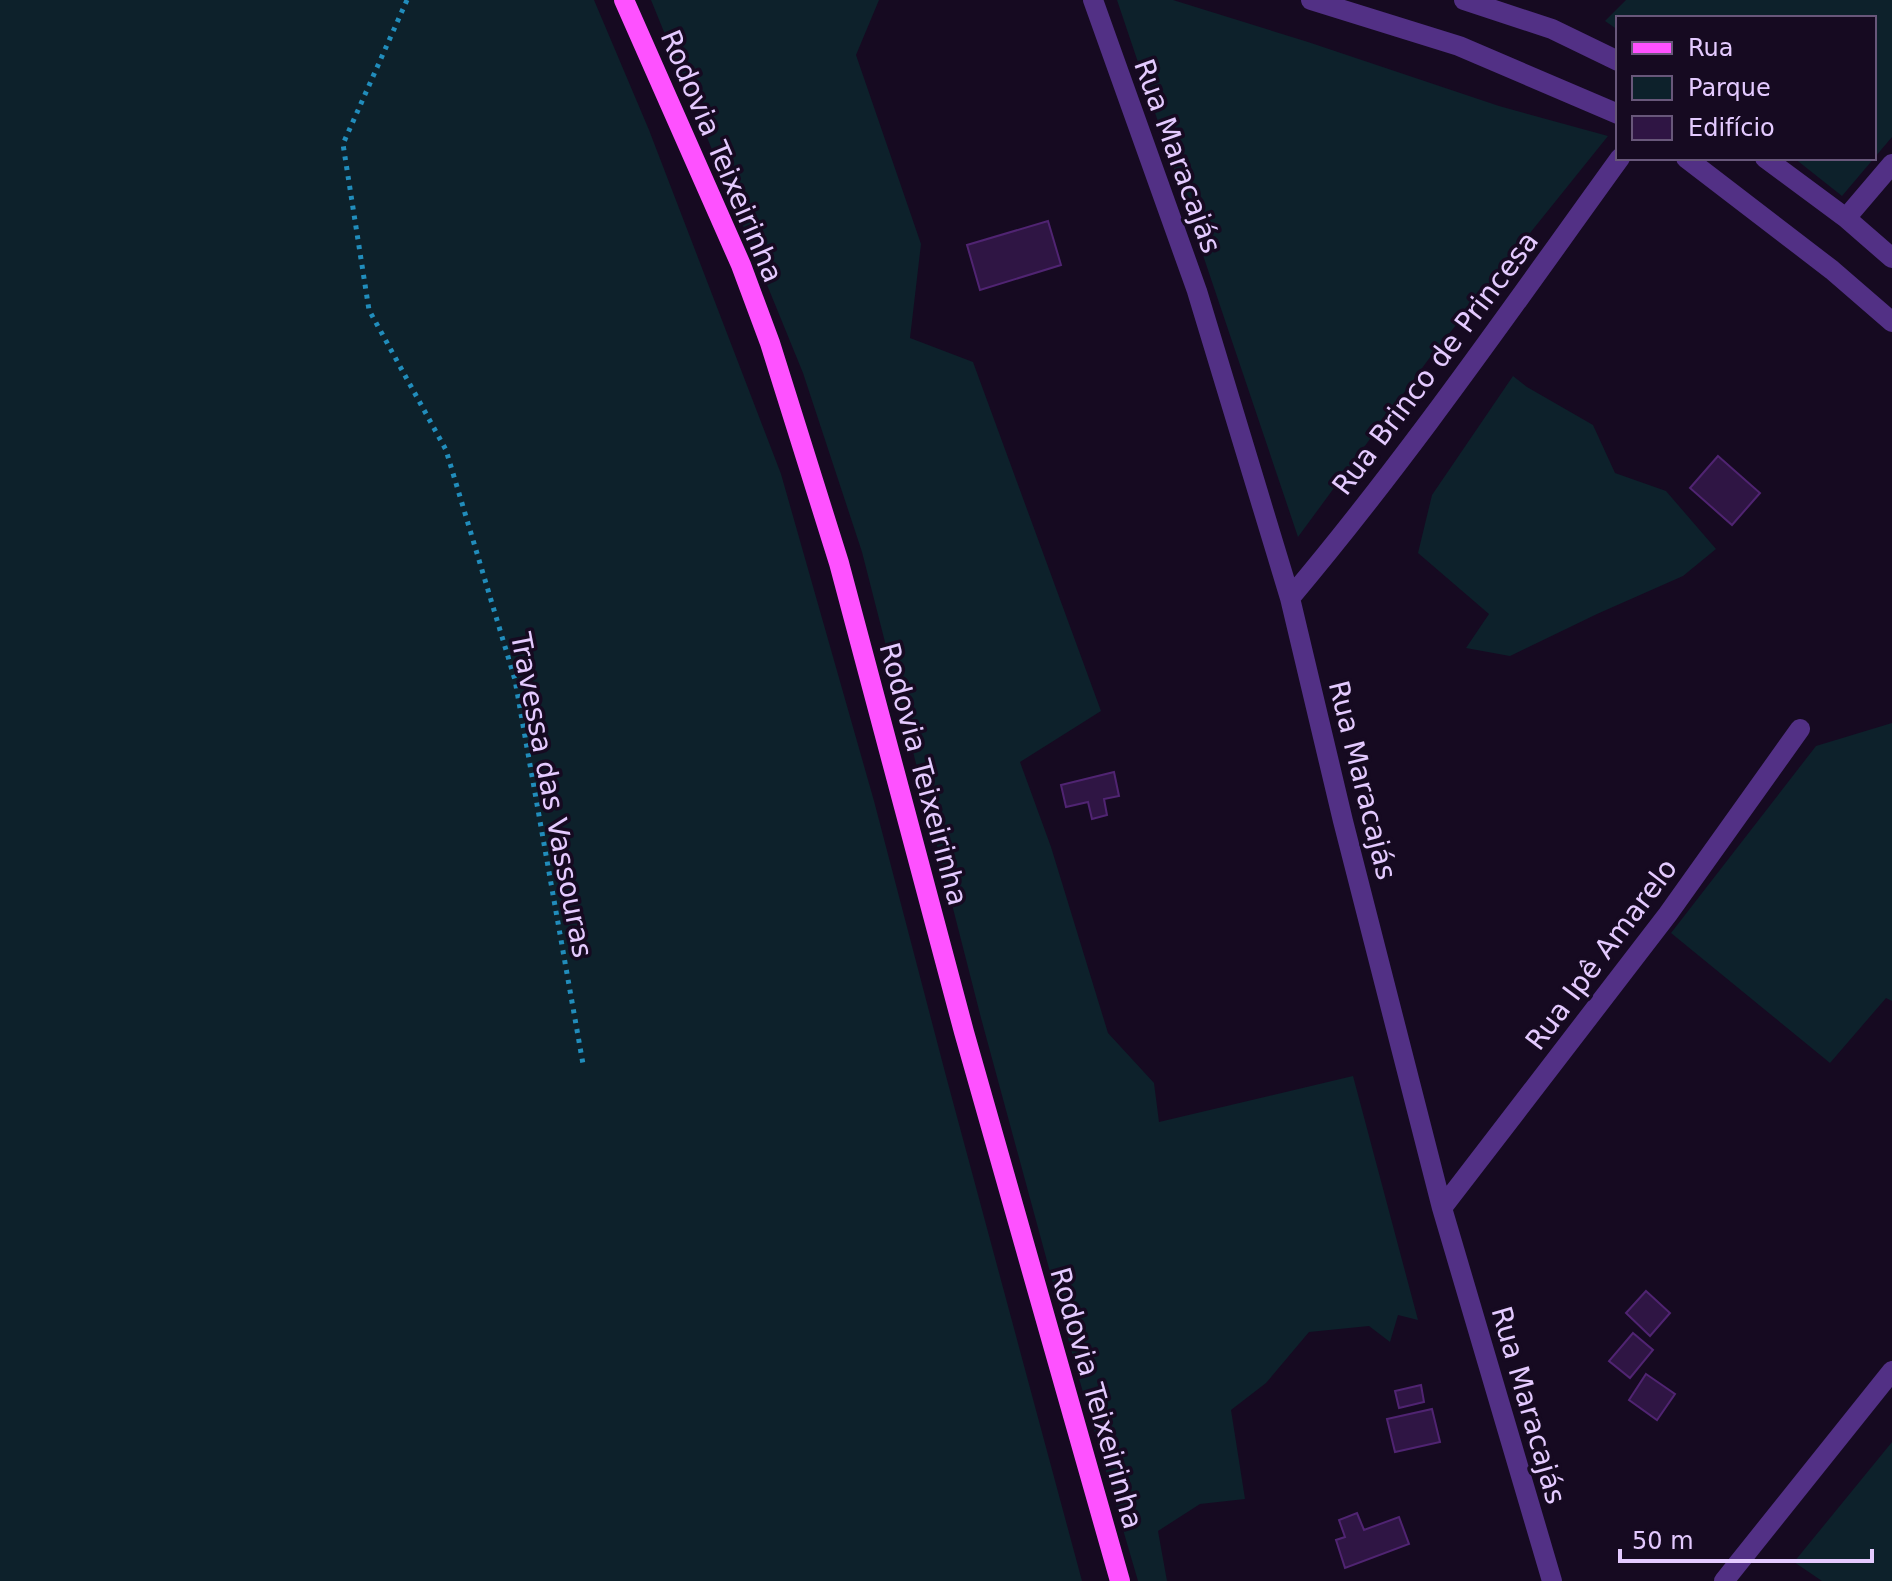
<svg xmlns="http://www.w3.org/2000/svg" width="1892" height="1581" font-family="'DejaVu Sans',sans-serif">
<style>
.green{fill:#0d212b}
.building{fill:#2f1544;stroke:#502472;stroke-width:2}
.lines{fill:none;stroke-linecap:round;stroke-linejoin:round}
.path{stroke:#218dbc;stroke-width:5;stroke-dasharray:4 6;stroke-linecap:butt}
.street{stroke:#523085;stroke-width:20}
.primary{stroke:#fe51ff;stroke-width:20}
.labels{text-anchor:middle;stroke-width:7;stroke-linejoin:round;paint-order:stroke}
.street-label{font-size:28px;fill:#e4caff;stroke:#160a21}
</style>
<rect width="100%" height="100%" fill="#160a21"/>
<path class="green" d="M0,0H594L649,130L781,474L874,801L946,1076L1082,1581H0Z
M651,0H879L856,55L921,244L910,338L973,362L1101,711L1020,762L1051,847L1108,1033L1154,1083L1159,1122L1353,1076L1418,1320L1398,1315L1390,1342L1369,1326L1309,1332L1266,1383L1231,1410L1245,1499L1200,1504L1158,1531L1167,1581H1138L1078,1375L981,1018L862,552L803,373Z
M1117,0H1173L1308,42L1499,106L1608,136L1428,360L1298,537Z
M1626,0H1892V137L1842,196L1794,158H1874V18H1618V30L1605,21Z
M1513,376L1527,387L1593,425L1615,473L1666,491L1716,549L1683,576L1597,614L1510,656L1466,648L1489,614L1418,553L1432,495Z
M1892,723V1001L1886,998L1830,1063L1671,933L1816,746Z
M1892,1442V1581H1822L1794,1562Z"/>
<path class="building" d="M1048,221L1061,265L980,290L967,245Z
M1718,456L1760,493L1732,525L1690,488Z
M1114,772L1119,796L1104,799L1107,815L1092,819L1088,802L1066,807L1061,785Z
M1646,1291L1670,1313L1650,1336L1626,1313Z
M1633,1333L1653,1350L1630,1378L1609,1361Z
M1646,1374L1675,1394L1657,1420L1629,1400Z
M1421,1385L1424,1402L1399,1408L1395,1391Z
M1432,1409L1440,1442L1395,1452L1387,1419Z
M1357,1513L1364,1530L1399,1517L1409,1544L1345,1568L1336,1540L1345,1537L1339,1520Z"/>
<g class="lines">
<path class="path" d="M407,0L343,144L369,310L446,450L515,680L583,1064"/>
<path class="street" d="M1093,0L1197,291L1290,598L1343,821L1442,1208L1552,1581
M1311,0L1459,46L1618,114
M1464,0L1552,29L1618,61
M1686,158L1832,270L1892,322
M1765,158L1846,218L1892,258
M1846,218L1892,164
M1290,598C1408,458 1513,306 1620,158
M1442,1208L1668,914L1800,729
M1724,1581L1892,1371"/>
<path class="primary" d="M624,0L741,265L770,343L839,563L964,1032L1120,1581"/>
</g>
<g class="labels">
<g class="street-label">
<text transform="translate(722 156) rotate(67)" y="10">Rodovia Teixeirinha</text>
<text transform="translate(1178 156) rotate(70)" y="10">Rua Maracajás</text>
<text transform="translate(1435 363) rotate(-53)" y="10">Rua Brinco de Princesa</text>
<text transform="translate(924 774) rotate(75)" y="10">Rodovia Teixeirinha</text>
<text transform="translate(1363 780) rotate(76)" y="10">Rua Maracajás</text>
<text transform="translate(552 795) rotate(79)" y="10">Travessa das Vassouras</text>
<text transform="translate(1601 954) rotate(-53)" y="10">Rua Ipê Amarelo</text>
<text transform="translate(1097 1398) rotate(74)" y="10">Rodovia Teixeirinha</text>
<text transform="translate(1529 1405) rotate(74)" y="10">Rua Maracajás</text>
</g>
</g>
<rect x="1616" y="16" width="260" height="144" fill="#160a21" stroke="#68577a" stroke-width="2"/>
<rect x="1632" y="42" width="40" height="12" fill="#fe51ff" stroke="#68577a" stroke-width="2"/>
<text x="1688" y="56" font-size="24" fill="#e4caff">Rua</text>
<rect x="1632" y="76" width="40" height="24" fill="#0d212b" stroke="#68577a" stroke-width="2"/>
<text x="1688" y="96" font-size="24" fill="#e4caff">Parque</text>
<rect x="1632" y="116" width="40" height="24" fill="#2f1544" stroke="#68577a" stroke-width="2"/>
<text x="1688" y="136" font-size="24" fill="#e4caff">Edifício</text>
<path d="M1620 1549v12h252v-12" fill="none" stroke="#e4caff" stroke-width="4"/>
<text x="1632" y="1549" font-size="24" fill="#e4caff" stroke="#160a21" stroke-width="6" paint-order="stroke">50 m</text>
</svg>
